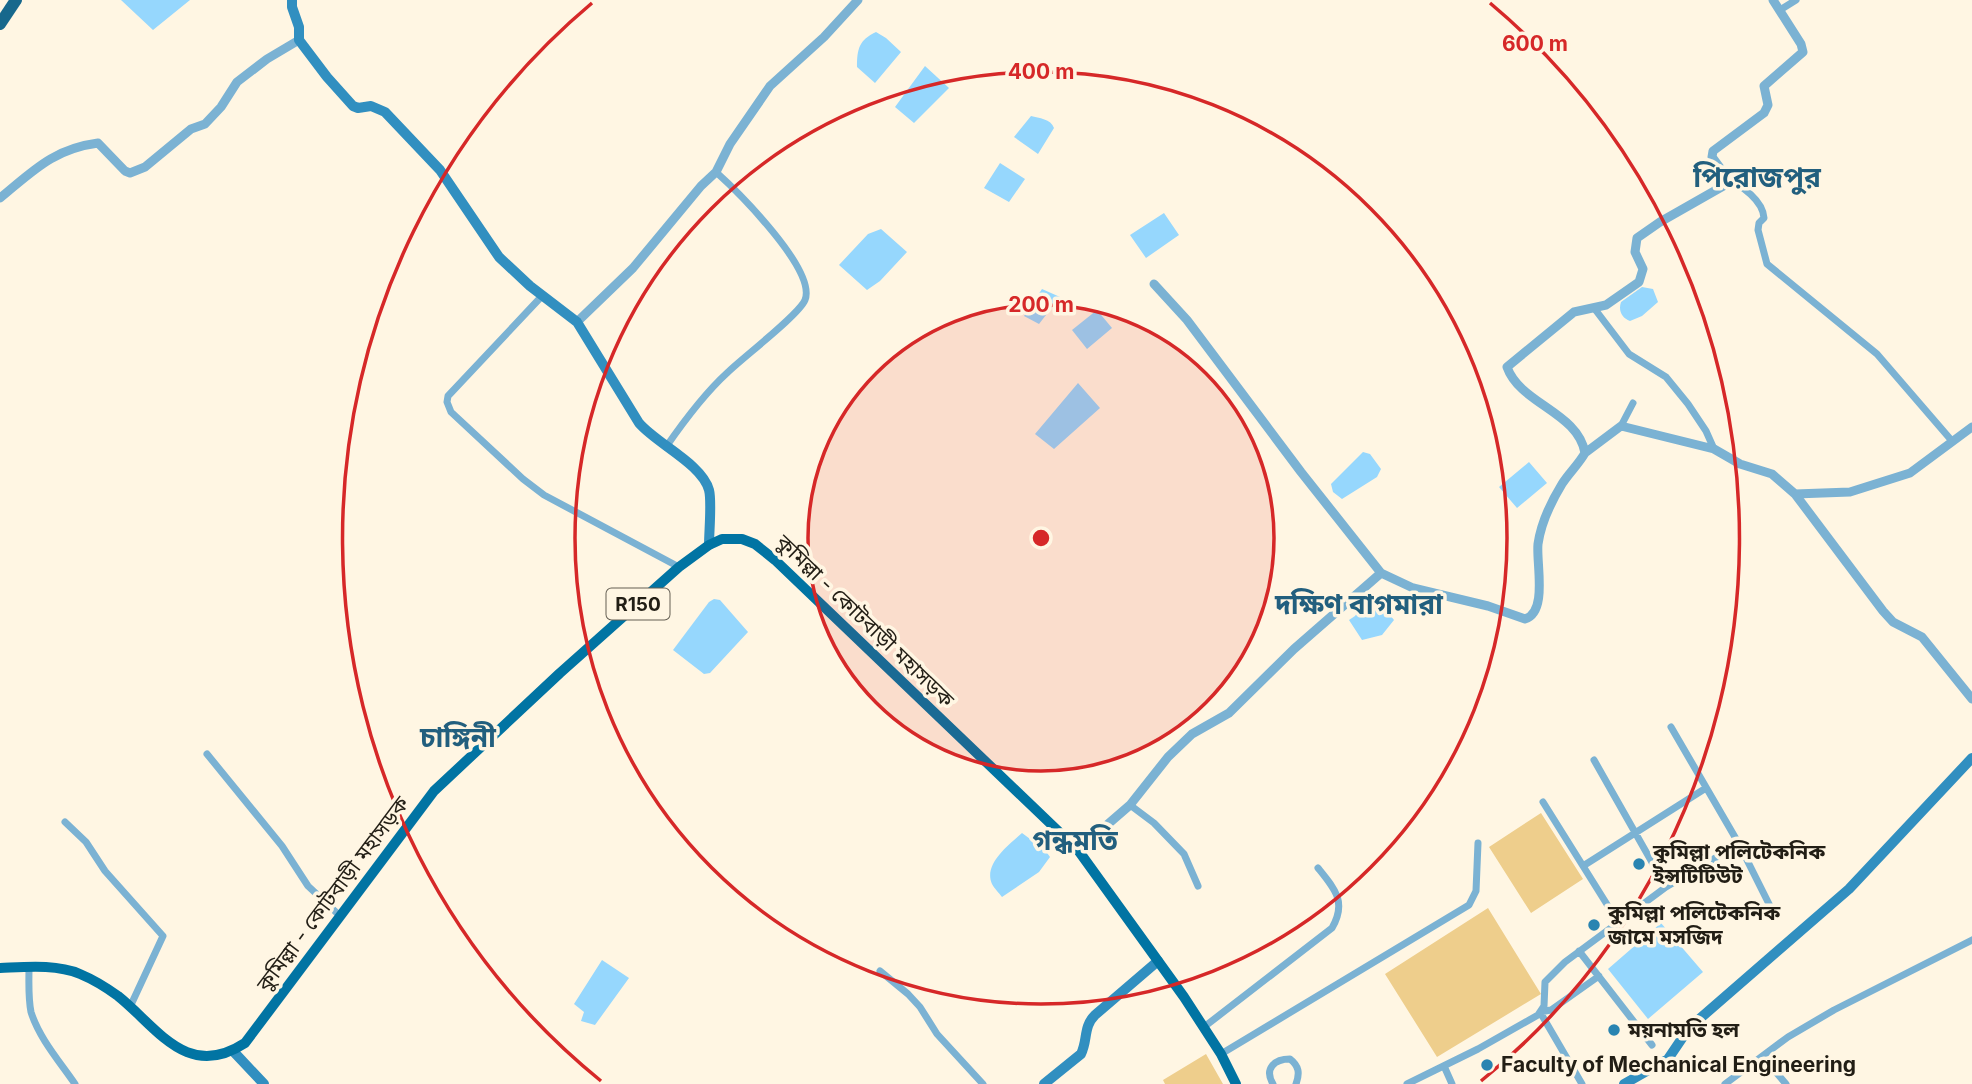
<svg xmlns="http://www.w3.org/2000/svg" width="1972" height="1084" font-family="Inter,'Noto Sans Bengali',sans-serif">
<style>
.green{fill:#eece8c}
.water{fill:#96d7fd}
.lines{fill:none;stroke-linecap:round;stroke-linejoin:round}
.minor{stroke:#7bb2d3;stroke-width:7}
.tertiary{stroke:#7bb2d3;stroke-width:9}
.secondary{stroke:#318fc0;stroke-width:10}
.primary{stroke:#0174a3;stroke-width:10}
.trunk{stroke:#17688c;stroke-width:12}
.ring{fill:none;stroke:#d62828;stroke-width:3.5}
.poi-dot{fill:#2984b1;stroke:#fff6e3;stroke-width:2.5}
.labels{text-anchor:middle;stroke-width:7;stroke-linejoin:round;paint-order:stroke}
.shield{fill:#fff6e3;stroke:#645f53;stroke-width:2}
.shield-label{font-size:19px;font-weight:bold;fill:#221e15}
.street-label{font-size:21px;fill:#221e15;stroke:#fff6e3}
.poi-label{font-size:21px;font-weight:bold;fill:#221e15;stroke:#fff6e3;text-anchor:start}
.district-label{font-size:28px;font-weight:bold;fill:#225f7e;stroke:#fff6e3}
.centre{fill:#d62828;stroke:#fff6e3;stroke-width:3.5}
.ring-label{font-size:21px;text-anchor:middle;font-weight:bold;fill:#d62828;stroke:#fff6e3;stroke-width:7;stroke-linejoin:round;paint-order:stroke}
</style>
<rect width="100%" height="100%" fill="#fff6e3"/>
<path class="green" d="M1541,813L1583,879L1531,913L1489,847Z
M1488,908L1541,994L1437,1057L1385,974Z
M1206,1054L1223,1084H1165L1163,1080Z"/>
<path class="water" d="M121,0H190L153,30Z
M876,32L886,38L901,52L875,83L857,67C857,49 859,40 876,32Z
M925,66L949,88L914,123L895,107Z
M1031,116C1039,118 1051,119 1054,128L1038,154L1014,137Z
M1000,163L1025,179L1009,202L984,188Z
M1164,213L1179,235L1146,258L1130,235Z
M881,229L907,252L880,281L867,290L839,265L868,234Z
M1642,287L1653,289L1658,302L1642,316L1630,321C1622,318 1618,311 1621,302Z
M1042,289L1060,297L1039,324L1024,316Z
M1097,310L1112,328L1087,349L1072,330Z
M1078,383L1100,408L1054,449L1035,434Z
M1363,452L1370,454L1381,469L1377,477L1342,499L1333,492L1331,484Z
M1529,462L1547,483L1517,508L1499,487Z
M1371,592L1394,620L1382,635L1362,640L1349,620L1355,616Z
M714,599L720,600L748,632L710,673L704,674L673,650L709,602Z
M1022,833L1045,850L1050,857L1039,872L1002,897C999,893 994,888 992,884C983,864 1009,845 1022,833Z
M1661,923L1703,972L1648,1019L1608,969Z
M602,960L629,978L595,1025L581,1021L584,1012L574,1004Z"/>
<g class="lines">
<path class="minor" d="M1780,10L1796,0
M1727,180C1742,185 1763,201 1764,218L1759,223L1758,230L1767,264L1877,354L1952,441
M542,296L448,396L447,402L451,412L523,479L544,495L679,567
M1594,308L1629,354L1666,377L1688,404L1706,431L1714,449
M1621,426L1633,403
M666,447C684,421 704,394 727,373C742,358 799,315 805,300C817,270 737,191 716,172
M1671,727L1739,844L1774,914
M207,754L282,846L308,886L339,915
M1594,760L1666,887
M1543,802L1618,922
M1130,805L1154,823L1184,854L1198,886
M65,822L86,842L105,871L163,936L130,1007
M1583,866L1706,788
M1579,951L1652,1045
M29,967C29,982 28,997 31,1012C39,1038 60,1062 75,1084
M880,971L908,994L920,1007L937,1034L983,1084
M1204,1027L1332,928C1347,902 1335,889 1318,868
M1221,1054L1469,905L1476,891L1478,843
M1763,1057L1786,1084
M1444,1066L1452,1084
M1273,1084C1264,1069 1274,1059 1290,1059C1299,1066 1300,1073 1296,1084
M1407,1084L1478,1049L1538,1015L1544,1006L1545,982L1565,962L1666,887L1739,844
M1582,1084L1540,1012L1551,1010L1599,976
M1725,1084L1788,1037L1834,1010L1972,940"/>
<path class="tertiary" d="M0,198C33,171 53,149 98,143L125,171L130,173L145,167L191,129L205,124L221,107L237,82L267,59L299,40
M1154,284L1187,320L1301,472L1381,573
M577,322L633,268L701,186L716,172L730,144L770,86L824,37L858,0
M1585,453L1621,426L1714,449L1740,464L1772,474L1795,494L1883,611L1893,622L1922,637L1972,699
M1795,494L1850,492L1910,473L1972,427
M1078,850L1130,805L1168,757L1192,734L1229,713L1294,649L1381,573L1413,588L1488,606L1525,619C1548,612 1536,563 1538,544C1541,523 1551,502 1562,484C1569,473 1578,465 1585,453C1578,412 1520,404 1507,367L1574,312L1606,305L1639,282L1643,269L1635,252L1637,238L1660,222L1725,185L1726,176L1712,157L1713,151L1764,113L1768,105L1764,86L1803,52L1801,44L1773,0"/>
<path class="secondary" d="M292,0V7L299,27V40L327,77L353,106L358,108L371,106L385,112L440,170L499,257L530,286L577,322L639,423C657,444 702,464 709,490C712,501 709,532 709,545
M233,1051L264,1084
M1044,1084L1081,1054C1088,1040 1083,1027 1095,1015L1158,961
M1624,1084L1668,1059L1689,1028L1849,889L1972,758"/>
<path class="primary" d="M0,968C26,967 56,964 80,974C92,979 107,988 118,996C157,1027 187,1081 245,1043L434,791L560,673L679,567L709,545L722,539H742L755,544L775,560L1078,850L1184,997L1221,1054L1236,1084"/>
<path class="trunk" d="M0,24L16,0"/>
</g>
<circle cx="1041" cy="538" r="233" fill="#d62828" fill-opacity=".12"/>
<g class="ring">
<circle cx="1041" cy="538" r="233"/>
<circle cx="1041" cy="538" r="466"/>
<path d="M601 1081A699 699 0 0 1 592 3M1490 3A699 699 0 0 1 1481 1081"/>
</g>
<g class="poi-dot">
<circle cx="1639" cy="864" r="7"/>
<circle cx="1594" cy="925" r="7"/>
<circle cx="1614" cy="1030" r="7"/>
<circle cx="1487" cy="1065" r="7"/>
</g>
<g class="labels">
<rect class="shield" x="606.5" y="588.5" width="63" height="31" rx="5"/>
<g class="shield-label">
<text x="638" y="611">R150</text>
</g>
<g class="street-label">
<text transform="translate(865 621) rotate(44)" y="7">কুমিল্লা - কোটবাড়ী মহাসড়ক</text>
<text transform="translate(333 894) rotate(-53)" y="7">কুমিল্লা - কোটবাড়ী মহাসড়ক</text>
</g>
<g class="poi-label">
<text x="1653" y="859">কুমিল্লা পলিটেকনিক<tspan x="1653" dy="24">ইন্সটিটিউট</tspan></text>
<text x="1608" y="920">কুমিল্লা পলিটেকনিক<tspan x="1608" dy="24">জামে মসজিদ</tspan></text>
<text x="1628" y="1037">ময়নামতি হল</text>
<text x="1501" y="1072">Faculty of Mechanical Engineering</text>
</g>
<g class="district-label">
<text x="1757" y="187">পিরোজপুর</text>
<text x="1359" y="614">দক্ষিণ বাগমারা</text>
<text x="458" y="747">চাঙ্গিনী</text>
<text x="1075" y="850">গন্ধমতি</text>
</g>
</g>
<circle cx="1041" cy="538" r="10" class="centre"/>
<g class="ring-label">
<text x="1535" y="51">600 m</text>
<text x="1041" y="79">400 m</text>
<text x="1041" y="312">200 m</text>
</g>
</svg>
